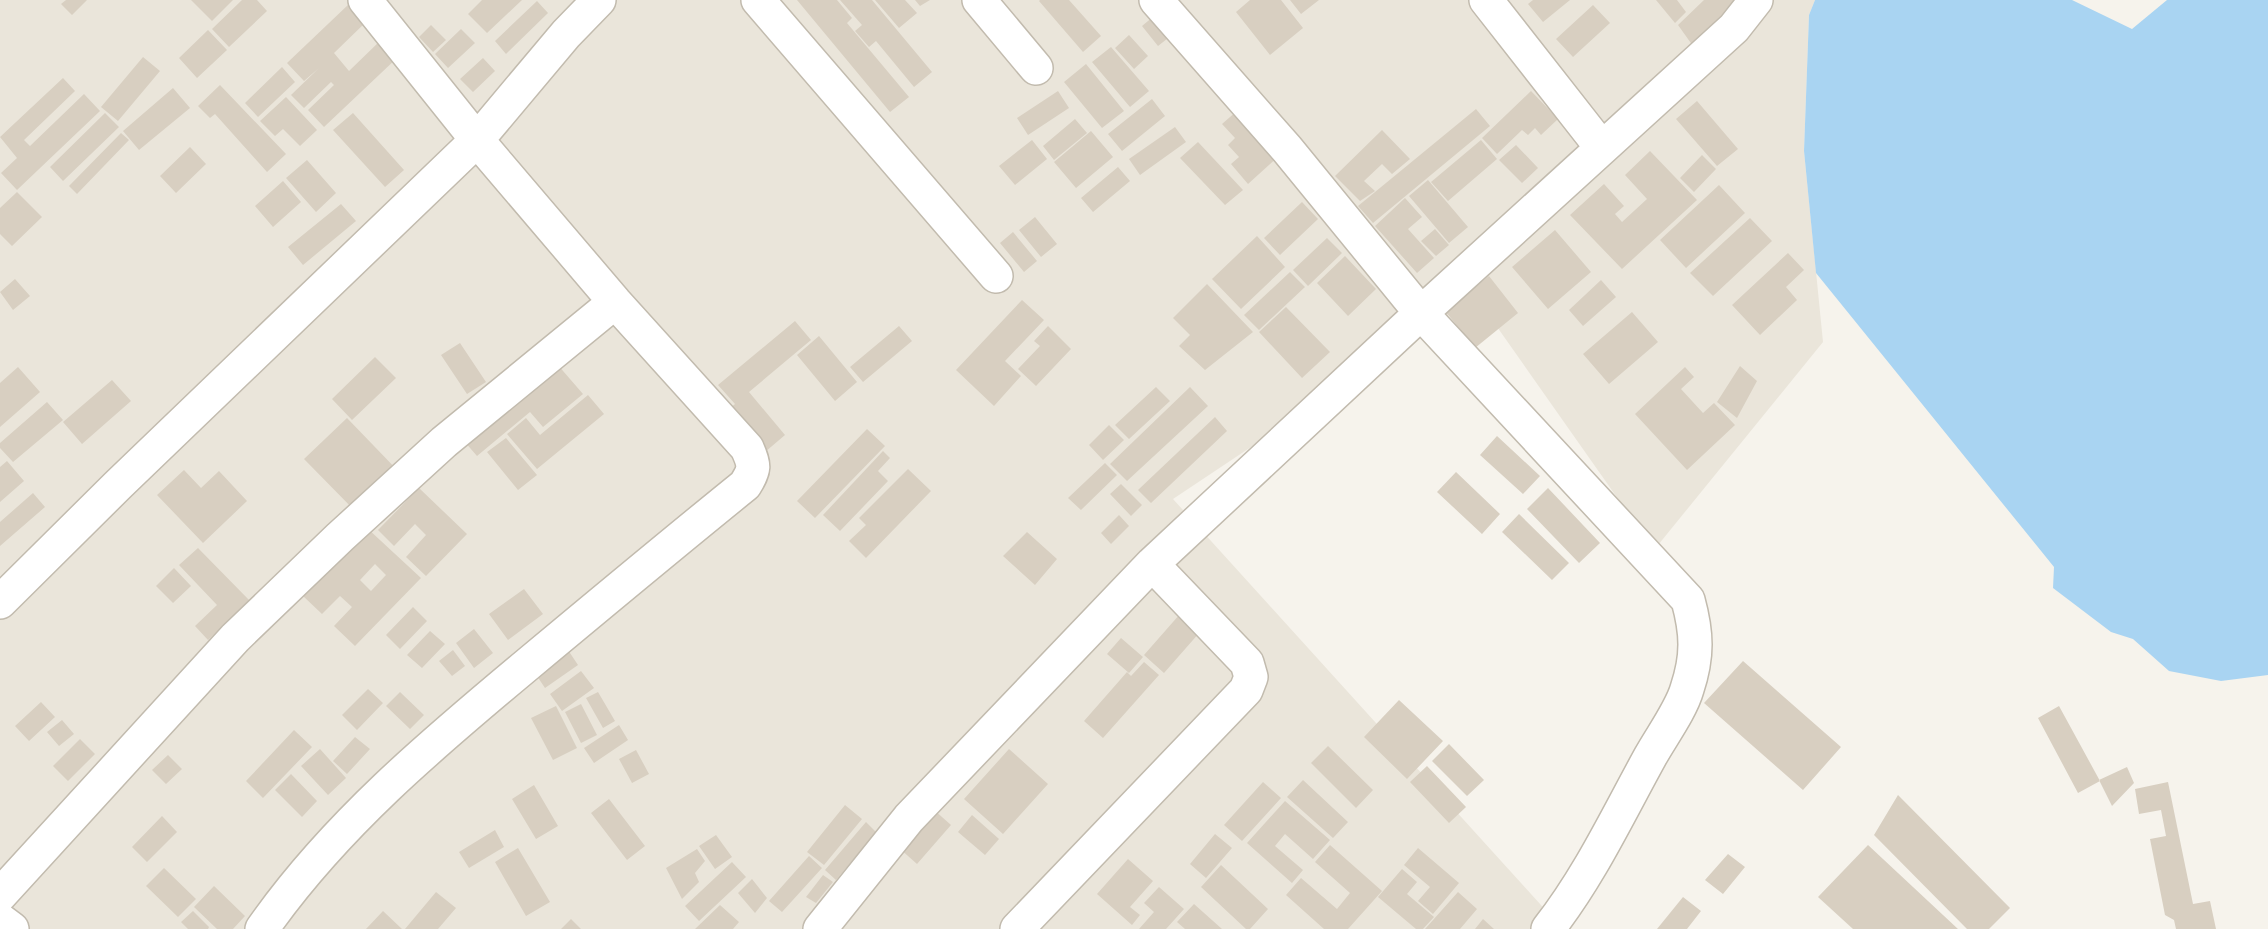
<svg xmlns="http://www.w3.org/2000/svg" width="2268" height="929" font-family="Signika,sans-serif">
<style>
.residential{fill:#eae5da}
.water{fill:#a9d4f2}
.building{fill:#d8cfc1;fill-rule:evenodd}
.lines{fill:none;stroke-linecap:round;stroke-linejoin:round}
.minor-casing{stroke:#c2bbae;stroke-width:36}
.minor{stroke:#fff;stroke-width:33}
</style>
<rect width="100%" height="100%" fill="#f6f3ec"/>
<path class="residential" d="M0,0H1815L1809,15L1804,151L1823,342L1654,550L1476,297L1173,499L1559,925L1555,929H0Z"/>
<path class="water" d="M1815,0H2072L2132,29L2167,0H2268V675L2221,681L2169,671L2133,639L2111,632L2053,588L2054,567L1816,273L1804,151L1809,15Z"/>
<path class="building" d="M66,0H87L72,15L61,4Z
M191,0H233L212,21Z
M242,0H257L267,11L229,47L212,29Z
M482,0H522L487,33L468,14Z
M797,0H837L852,18L847,23L909,97L890,112Z
M840,0H872L932,72L914,87L876,41L869,47L855,31L862,25Z
M875,0H905L917,13L899,28Z
M915,0H930L920,6Z
M1040,0H1069L1101,36L1083,52L1039,1Z
M1250,0H1281L1303,28L1270,55L1236,12Z
M1290,0H1319L1301,14Z
M1533,0H1570L1543,22L1528,4Z
M1656,0H1677L1686,12L1675,23Z
M1704,0H1735L1737,3L1693,46L1678,25Z
M537,1L548,13L506,54L495,41Z
M349,4L366,22L334,53L349,71L381,40L398,57L324,127L308,110L334,85L331,82L304,108L291,95L319,68L304,81L287,63Z
M1593,5L1610,23L1573,57L1556,39Z
M1160,11L1177,31L1158,46L1142,26Z
M431,25L446,40L433,52L419,37Z
M461,29L475,43L448,68L435,54Z
M208,30L227,50L197,78L179,58Z
M1129,35L1148,56L1134,69L1115,48Z
M1111,47L1149,91L1130,107L1092,62Z
M143,57L160,71L118,121L101,107Z
M483,58L495,71L473,92L460,79Z
M1086,64L1124,111L1102,128L1064,82Z
M282,67L295,82L258,117L245,103Z
M63,78L75,91L24,140L30,146L84,94L100,111L17,190L1,173L17,158L0,137Z
M220,85L286,154L267,172L215,114L210,118L198,106Z
M173,88L190,108L139,150L123,131Z
M1058,91L1069,108L1028,135L1017,118Z
M1531,91L1558,119L1541,135L1535,128L1528,135L1522,130L1497,154L1482,138Z
M286,97L317,130L300,146L283,129L275,136L260,121Z
M1152,99L1165,116L1122,151L1108,134Z
M1697,101L1738,149L1717,166L1676,119Z
M1476,109L1490,126L1373,223L1358,206Z
M1238,110L1280,155L1248,184L1231,164L1239,157L1228,145L1235,138L1222,124Z
M105,113L119,127L63,181L50,167Z
M353,113L404,170L385,187L333,130Z
M1075,119L1087,133L1054,160L1043,146Z
M1175,127L1186,142L1140,175L1129,159Z
M1382,130L1410,159L1392,174L1382,164L1364,181L1375,191L1360,201L1335,176Z
M1091,131L1113,157L1076,188L1054,162Z
M121,133L129,140L77,194L69,186Z
M1032,140L1047,159L1015,185L999,166Z
M1481,140L1497,159L1448,201L1431,182Z
M1198,142L1243,190L1225,205L1180,158Z
M1516,145L1538,168L1522,183L1499,160Z
M190,147L206,164L176,193L160,176Z
M1650,151L1697,200L1622,269L1570,215L1604,184L1624,206L1615,214L1622,222L1647,199L1625,175Z
M1702,155L1716,169L1694,192L1680,178Z
M307,160L336,193L316,212L286,178Z
M1118,167L1130,181L1093,212L1081,198Z
M1428,180L1468,227L1449,243L1409,196Z
M283,181L301,202L273,227L255,206Z
M1719,185L1745,213L1686,268L1660,240Z
M17,192L42,217L12,246L0,234V208Z
M1405,198L1422,217L1408,229L1434,258L1417,273L1375,226Z
M1302,202L1318,219L1280,255L1264,238Z
M341,204L356,221L303,265L288,247Z
M1035,217L1057,244L1041,257L1019,230Z
M1750,218L1772,241L1713,296L1690,273Z
M1435,229L1449,245L1436,256L1421,241Z
M1555,230L1591,272L1548,309L1512,267Z
M1013,232L1037,261L1024,272L1000,243Z
M1257,236L1285,267L1241,309L1212,279Z
M1327,238L1342,253L1308,286L1293,270Z
M1788,253L1804,270L1786,287L1797,300L1760,335L1732,305Z
M1345,256L1376,289L1348,316L1317,283Z
M1290,272L1305,287L1259,330L1244,315Z
M1489,276L1518,313L1475,348L1445,311Z
M15,279L30,296L13,310L0,292Z
M1601,280L1616,297L1583,326L1569,310Z
M1207,284L1253,332L1205,370L1179,346L1190,335L1173,318Z
M1022,300L1044,320L1005,361L1021,376L994,406L956,370Z
M1286,307L1330,352L1302,378L1259,332Z
M1632,312L1658,342L1609,384L1583,354Z
M795,321L811,340L749,392L785,435L765,452L729,409L735,404L718,385Z
M899,326L912,341L863,382L850,367Z
M1048,326L1071,349L1036,386L1018,369L1040,346L1034,341Z
M819,336L857,382L835,401L797,355Z
M460,343L486,382L467,394L441,355Z
M375,357L396,378L352,420L332,399Z
M557,364L583,394L543,427L530,412L477,456L464,441Z
M1740,366L1757,381L1737,418L1717,402Z
M18,367L40,392L0,427V383Z
M1685,367L1694,377L1681,389L1703,413L1714,403L1735,425L1687,470L1635,414Z
M112,380L131,401L82,444L63,422Z
M1156,387L1170,401L1129,439L1115,425Z
M1190,387L1208,406L1127,481L1110,464Z
M588,395L604,414L537,469L507,434L526,418L540,435Z
M47,402L63,420L13,462L0,448V443Z
M1215,417L1227,431L1151,503L1138,490Z
M347,418L401,474L359,515L304,459Z
M1109,425L1124,440L1103,460L1089,445Z
M867,429L885,446L815,518L797,501Z
M1497,436L1540,476L1523,494L1480,455Z
M506,438L537,475L518,490L487,452Z
M883,451L890,458L878,471L888,481L840,531L823,515Z
M7,461L24,481L0,502V467Z
M1105,463L1117,475L1081,510L1068,498Z
M908,469L931,491L866,558L849,541L866,525L859,518Z
M184,470L201,488L219,471L247,501L203,543L157,495Z
M1456,472L1500,514L1482,534L1437,492Z
M1121,484L1142,505L1131,516L1110,494Z
M419,488L467,534L426,576L406,557L426,535L415,524L394,546L378,530Z
M1548,488L1600,543L1579,563L1527,509Z
M33,493L45,507L0,546V522Z
M1519,514L1569,563L1552,580L1502,532Z
M1119,515L1129,526L1111,544L1101,533Z
M367,528L421,578L355,646L334,626L352,607L340,596L322,614L303,596ZM375,564L386,575L371,591L360,580Z
M1027,532L1057,559L1035,585L1003,556Z
M198,548L250,601L208,640L195,626L217,605L179,565Z
M174,568L191,586L173,603L156,586Z
M524,589L543,614L508,640L489,614Z
M413,607L427,621L400,649L386,635Z
M1180,614L1200,632L1164,673L1144,655Z
M474,629L493,653L474,668L456,643Z
M430,631L445,644L422,668L407,655Z
M1121,638L1143,657L1129,673L1107,654Z
M453,650L465,666L452,676L439,661Z
M568,650L578,665L545,688L535,673Z
M1743,661L1841,747L1803,790L1704,703Z
M1144,662L1159,675L1103,738L1084,721L1127,672L1131,676Z
M581,671L594,688L562,711L550,694Z
M368,689L383,703L357,730L342,715Z
M400,692L424,715L410,729L386,706Z
M598,692L615,721L603,728L586,698Z
M1399,700L1443,741L1407,779L1364,737Z
M41,702L55,717L29,741L15,726Z
M581,704L597,735L581,743L565,712Z
M556,706L577,748L553,760L531,718Z
M2059,706L2100,781L2078,793L2038,718Z
M62,720L74,734L59,746L47,732Z
M619,725L628,740L594,763L584,748Z
M294,730L312,747L263,798L246,781Z
M355,737L370,749L347,774L333,761Z
M80,739L95,754L68,781L53,766Z
M1449,744L1484,780L1467,796L1432,761Z
M1328,746L1373,790L1356,808L1311,763Z
M320,749L346,778L328,795L301,766Z
M1009,749L1048,784L1003,834L964,799Z
M636,750L649,774L632,783L619,759Z
M168,755L182,769L166,784L152,770Z
M1427,766L1466,807L1449,823L1410,782Z
M2127,767L2134,783L2112,806L2099,780Z
M291,774L317,801L302,817L275,790Z
M1303,780L1348,822L1333,838L1287,797Z
M1263,782L1281,798L1242,841L1224,825Z
M2168,782L2193,904L2210,901L2216,929H2176L2174,920L2165,915L2150,839L2166,836L2161,810L2139,814L2135,789Z
M534,785L558,826L536,839L512,799Z
M1898,795L2010,908L1989,929H1967L1874,835Z
M609,799L645,846L627,860L591,813Z
M1285,801L1330,840L1313,859L1285,834L1275,846L1303,870L1292,883L1247,843Z
M845,805L862,819L824,865L807,852Z
M933,809L951,825L917,864L899,848Z
M972,815L999,839L985,855L958,832Z
M162,816L177,832L147,862L132,847Z
M866,822L876,832L836,880L825,870Z
M495,830L504,847L469,868L459,852Z
M1215,834L1232,848L1206,878L1190,864Z
M716,835L732,857L715,869L699,846Z
M1330,845L1382,891L1348,929H1324L1286,895L1301,878L1337,909L1350,893L1315,862Z
M1868,845L1958,929H1853L1818,897Z
M518,848L550,902L526,916L495,862Z
M1418,848L1459,883L1433,914L1418,901L1430,887L1404,865Z
M697,849L705,861L695,873L699,882L682,899L666,868Z
M1728,854L1745,867L1723,894L1705,880Z
M809,856L822,868L782,912L769,901Z
M1128,859L1153,881L1130,907L1140,915L1132,925L1097,894Z
M732,862L746,877L699,921L685,906Z
M1221,865L1268,909L1250,929H1246L1201,887Z
M164,868L196,899L178,917L146,886Z
M1402,869L1417,882L1407,894L1434,917L1423,929H1416L1378,897Z
M823,875L833,882L816,903L806,897Z
M752,879L767,898L755,913L738,893Z
M214,886L245,916L233,929H217L194,907Z
M1159,887L1184,909L1166,929H1139L1154,912L1144,903Z
M436,892L456,908L438,929H405Z
M1458,892L1477,909L1460,929H1425Z
M1683,897L1701,911L1687,929H1657Z
M1194,904L1222,929H1185L1177,922Z
M720,905L739,922L733,929H695Z
M193,911L209,927L208,929H188L181,922Z
M383,911L402,929H366Z
M571,919L581,929H561Z
M1483,919L1494,929H1475Z"/>
<g class="lines">
<g class="minor-casing">
<path id="minor" d="M758,0L996,276
M979,0L1036,68
M1156,0L1287,149L1421,313L1688,600C1697,633 1698,656 1687,689C1681,710 1661,737 1650,757C1618,815 1589,877 1548,929
M1486,0L1602,148
M0,602L118,485L477,140L566,34L599,0
M0,895L235,638L340,537L444,442L615,302
M0,920L12,929
M262,929C334,826 432,744 528,664C600,604 672,544 745,485C755,469 755,466 747,448L615,302L477,140L365,0
M820,929L909,818L1152,564L1421,313L1734,28L1756,0
M1017,929L1246,690L1251,677L1247,663L1152,564"/>
</g>
<use href="#minor" class="minor"/>
</g>
</svg>
